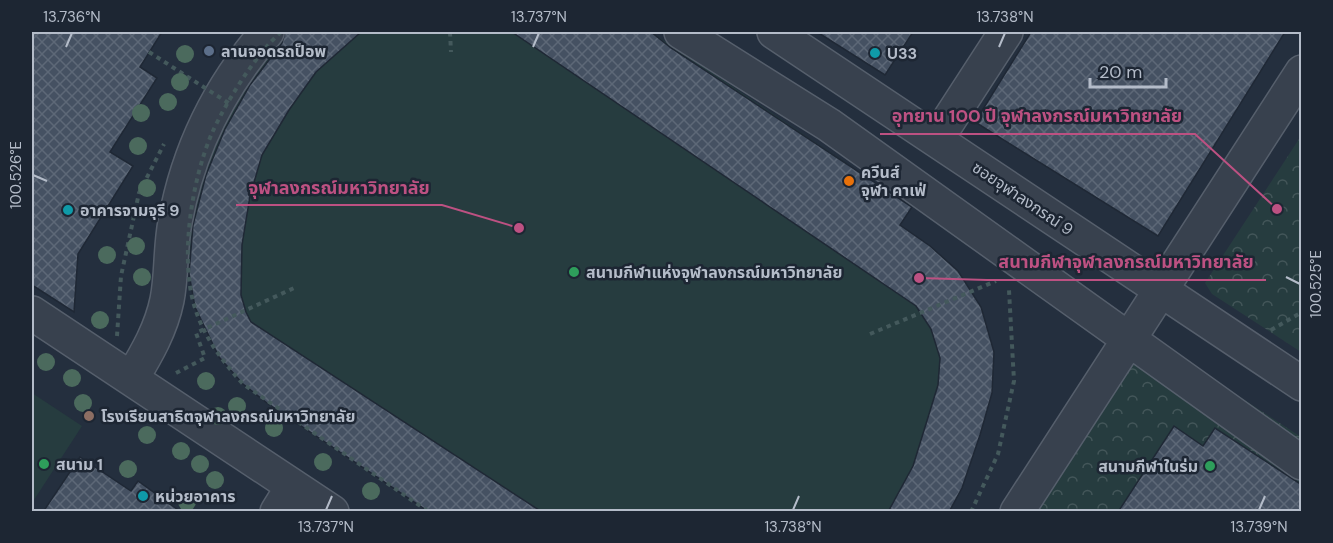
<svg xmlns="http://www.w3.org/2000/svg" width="1333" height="543" font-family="'DM Sans','Noto Sans Thai',sans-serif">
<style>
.grass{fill:#263c3f}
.forest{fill:url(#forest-crowns)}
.building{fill:url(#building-cross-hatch);stroke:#1f2835;stroke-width:1.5}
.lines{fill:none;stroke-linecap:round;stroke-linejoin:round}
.minor-casing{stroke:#565f6c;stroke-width:36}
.path{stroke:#44595c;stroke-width:4;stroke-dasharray:4.5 4.5;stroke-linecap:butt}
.minor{stroke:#38414e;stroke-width:33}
.path-bridge{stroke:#44595c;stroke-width:4;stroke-dasharray:4.5 4.5;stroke-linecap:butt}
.tree{fill:#4b6a5d}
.ticks{fill:none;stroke:#b4bcc9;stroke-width:2}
.service-dot{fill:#5c6f8a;stroke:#1d2633;stroke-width:2}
.culture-dot{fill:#0f9aa8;stroke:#1d2633;stroke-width:2}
.food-dot{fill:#e8710a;stroke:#1d2633;stroke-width:2}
.leisure-dot{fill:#2e9e5b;stroke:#1d2633;stroke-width:2}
.education-dot{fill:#8d6e63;stroke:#1d2633;stroke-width:2}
.labels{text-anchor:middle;stroke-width:5;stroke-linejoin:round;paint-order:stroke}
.poi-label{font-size:16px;font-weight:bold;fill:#b4bcc9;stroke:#1d2633;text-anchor:start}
.street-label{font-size:16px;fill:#b4bcc9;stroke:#1d2633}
.leader{fill:none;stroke:#bd5182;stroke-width:2}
.callout-dot{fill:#bd5182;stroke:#1d2633;stroke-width:2}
.callout-label{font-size:18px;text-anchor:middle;font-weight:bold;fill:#bd5182;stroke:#1d2633;stroke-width:5;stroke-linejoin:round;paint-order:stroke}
.neatline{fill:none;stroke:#b4bcc9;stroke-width:2}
.ticks-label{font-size:15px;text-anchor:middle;fill:#b4bcc9}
</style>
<defs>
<pattern id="forest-crowns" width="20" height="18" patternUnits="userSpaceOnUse" patternTransform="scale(1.5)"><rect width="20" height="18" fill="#263c3f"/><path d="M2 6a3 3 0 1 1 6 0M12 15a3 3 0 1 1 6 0" fill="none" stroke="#435659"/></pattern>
<pattern id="building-cross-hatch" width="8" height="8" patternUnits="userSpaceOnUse" patternTransform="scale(1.5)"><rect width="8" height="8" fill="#455162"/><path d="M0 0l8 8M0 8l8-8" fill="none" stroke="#5d6877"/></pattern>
</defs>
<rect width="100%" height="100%" fill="#242f3e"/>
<path class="grass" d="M281,32H651L912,207L900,225L930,246L958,271L981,307L992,393L962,488L949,511H429L243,384L219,357L195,307L189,273L188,241L197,185L212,133Z
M32,393L82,426L32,503Z"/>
<path class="forest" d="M1301,136V352L1212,294L1205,283Z
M1150,338L1301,437V511L1036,512Z"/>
<path class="building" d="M32,32H162L140,67L157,78L110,152L133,166L78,254L74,312L32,285Z
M285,32H361L316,72L289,110L262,155L250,196L242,245L241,295L246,312L251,322L542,512H429L267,403L243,384L219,357L195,307L189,274L193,225L206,175L225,129L250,85L282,43Z
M512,32H651L671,48L912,207L900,225L930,246L958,271L981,307L994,352L992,393L980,435L962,488L949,512H888L913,466L938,385L940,358L931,329L916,306Z
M817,32H913L885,75Z
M1031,32H1285L1158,236L975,122Z
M1174,426L1203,446L1215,428L1302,485V512H1118Z
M80,457L131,491L138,481L181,512H43Z"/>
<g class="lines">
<g class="minor-casing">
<path id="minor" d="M681,32L829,125L1302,463
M774,32L1302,384
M936,140L1006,32
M32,313L332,512
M132,378C147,353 161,329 167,300C172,275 170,248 175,222C188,150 219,87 267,32
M277,512L293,486
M1017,512L1302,72"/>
</g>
<path class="path" d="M450,32L451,52
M1271,330L1302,312
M870,334L996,281
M117,336L121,276L139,193L164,144
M176,373L205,358L196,333L294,288
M971,512L998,454L1014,381L1009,290"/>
<use href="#minor" class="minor"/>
<path class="path-bridge" d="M281,32C256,54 226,102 212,133C192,179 179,259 195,308C204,337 222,361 243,384L429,512
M149,52L230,104"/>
</g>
<g class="tree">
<circle cx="185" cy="54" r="9"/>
<circle cx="180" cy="82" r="9"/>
<circle cx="168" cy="102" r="9"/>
<circle cx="141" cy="113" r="9"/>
<circle cx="138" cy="146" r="9"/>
<circle cx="147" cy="188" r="9"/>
<circle cx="136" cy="246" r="9"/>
<circle cx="107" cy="255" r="9"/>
<circle cx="142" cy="277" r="9"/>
<circle cx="100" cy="320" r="9"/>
<circle cx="46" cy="362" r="9"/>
<circle cx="72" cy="378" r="9"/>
<circle cx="206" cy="381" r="9"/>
<circle cx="83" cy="403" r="9"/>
<circle cx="237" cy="406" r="9"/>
<circle cx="218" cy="416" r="9"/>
<circle cx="274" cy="428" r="9"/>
<circle cx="147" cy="435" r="9"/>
<circle cx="181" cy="451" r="9"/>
<circle cx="323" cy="462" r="9"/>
<circle cx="200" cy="464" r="9"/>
<circle cx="128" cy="469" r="9"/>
<circle cx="215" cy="480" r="9"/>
<circle cx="371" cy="491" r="9"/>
<circle cx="187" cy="502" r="9"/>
</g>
<path class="ticks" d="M66,47L72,33M533,47L539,33M999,47L1005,33M33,175L47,181M1286,277L1300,284M326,510L332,496M793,510L799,496M1259,510L1265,496"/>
<circle class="service-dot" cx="209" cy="51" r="6"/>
<g class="culture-dot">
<circle cx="875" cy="53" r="6"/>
<circle cx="68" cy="210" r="6"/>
<circle cx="143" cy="496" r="6"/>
</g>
<circle class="food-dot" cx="849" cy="181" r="6"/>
<g class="leisure-dot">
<circle cx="574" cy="272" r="6"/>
<circle cx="44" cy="464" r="6"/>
<circle cx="1210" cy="466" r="6"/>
</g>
<circle class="education-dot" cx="89" cy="416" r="6"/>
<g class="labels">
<g class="poi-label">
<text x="221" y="57">ลานจอดรถป็อพ</text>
<text x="887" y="59">U33</text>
<text x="861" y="178">ควีนส์<tspan x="861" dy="18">จุฬา คาเฟ่</tspan></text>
<text x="80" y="216">อาคารจามจุรี 9</text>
<text x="586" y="278">สนามกีฬาแห่งจุฬาลงกรณ์มหาวิทยาลัย</text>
<text x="101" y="422">โรงเรียนสาธิตจุฬาลงกรณ์มหาวิทยาลัย</text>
<text x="56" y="470">สนาม 1</text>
<text x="1198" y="472" text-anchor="end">สนามกีฬาในร่ม</text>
<text x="155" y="502">หน่วยอาคาร</text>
</g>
<g class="street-label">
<text transform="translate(1023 198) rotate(34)" y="6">ซอยจุฬาลงกรณ์ 9</text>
</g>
</g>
<path class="leader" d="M1277 209L1195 134H880M519 228L442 205H236M919 278L987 280H1266"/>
<g class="callout-dot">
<circle cx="1277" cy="209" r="6"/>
<circle cx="519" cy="228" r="6"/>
<circle cx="919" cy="278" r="6"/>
</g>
<g class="callout-label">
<text x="1037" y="122">อุทยาน 100 ปี จุฬาลงกรณ์มหาวิทยาลัย</text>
<text x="339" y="194">จุฬาลงกรณ์มหาวิทยาลัย</text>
<text x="1126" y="268">สนามกีฬาจุฬาลงกรณ์มหาวิทยาลัย</text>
</g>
<rect width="1333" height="543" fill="none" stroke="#1d2633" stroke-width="66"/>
<path d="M1090 78v9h76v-9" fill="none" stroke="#b4bcc9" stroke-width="3"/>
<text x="1099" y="78" font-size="18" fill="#b4bcc9" stroke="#1d2633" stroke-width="4.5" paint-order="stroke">20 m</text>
<rect x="33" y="33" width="1267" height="477" class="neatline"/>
<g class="ticks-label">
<text x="72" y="22">13.736°N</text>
<text x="539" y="22">13.737°N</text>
<text x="1005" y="22">13.738°N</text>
<text transform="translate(16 175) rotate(-90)" y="5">100.526°E</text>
<text transform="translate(1316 284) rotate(-90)" y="5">100.525°E</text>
<text x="326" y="532">13.737°N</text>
<text x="793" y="532">13.738°N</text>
<text x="1259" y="532">13.739°N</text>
</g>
</svg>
